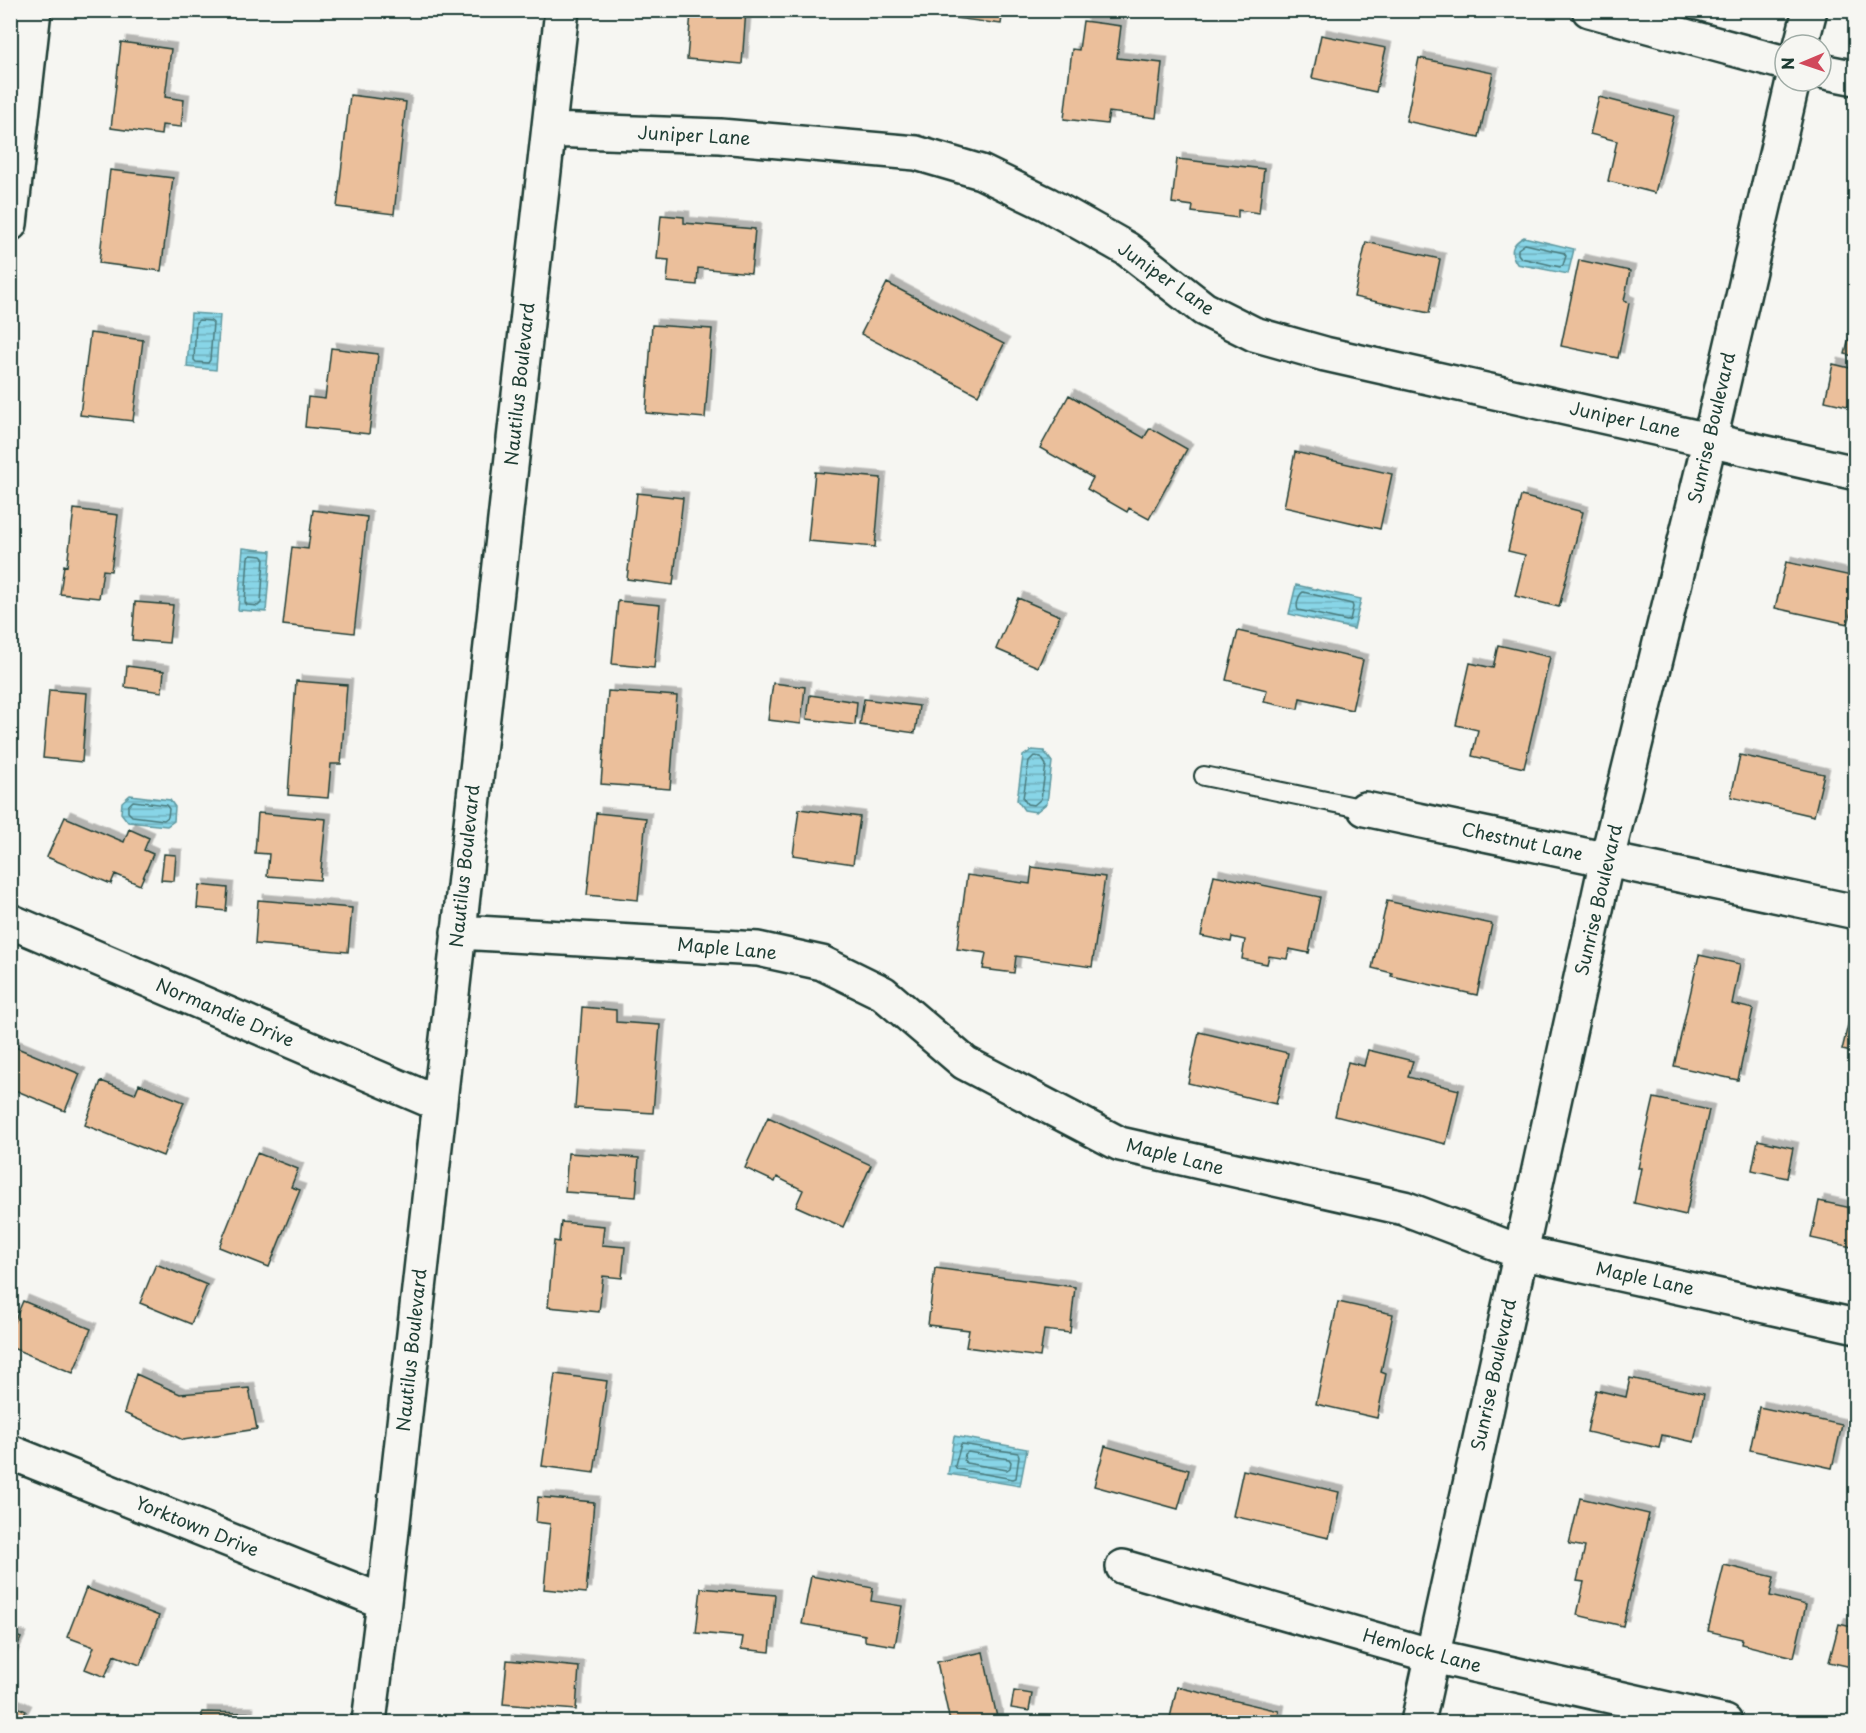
<svg xmlns="http://www.w3.org/2000/svg" width="1866" height="1733" font-family="'Playpen Sans',sans-serif">
<style>
.water{fill:url(#water-rules);stroke:#5e989f;stroke-width:1.5}
.lines{fill:none;stroke-linecap:round;stroke-linejoin:round}
.shore{stroke:#497a7c;stroke-width:1.5}
.building{fill:#ebbf9b;stroke:#1f3d34;stroke-width:1.5;filter:url(#shadow)}
.lane-casing{stroke:#1f3d34;stroke-width:22}
.street-casing{stroke:#1f3d34;stroke-width:38}
.lane{stroke:#f6f6f2;stroke-width:18}
.street{stroke:#f6f6f2;stroke-width:33}
.labels{text-anchor:middle;stroke-width:4.5;stroke-linejoin:round;paint-order:stroke}
.street-label{font-size:18px;fill:#1f3d34;stroke:#f6f6f2}
</style>
<defs>
<pattern id="water-rules" width="6" height="5" patternUnits="userSpaceOnUse" patternTransform="scale(1.5)"><rect width="6" height="5" fill="#88d5e7"/><path d="M0 2.5h6" fill="none" stroke="#6faebc"/></pattern>
<filter id="shadow"><feDropShadow dx="5.5" dy="-5.5" stdDeviation="0" flood-color="#0004"/></filter>
</defs>
<rect width="100%" height="100%" fill="#f6f6f2"/>
<filter id="ink" filterUnits="userSpaceOnUse"><feTurbulence type="fractalNoise" baseFrequency=".0167" numOctaves="2"/><feDisplacementMap in="SourceGraphic" scale="12" xChannelSelector="R" yChannelSelector="G"/><feConvolveMatrix kernelMatrix="1 2 1 2 8 2 1 2 1" color-interpolation-filters="sRGB"/></filter>
<g filter="url(#ink)">
<path class="water" d="M1524,237L1574,249L1568,274L1517,264C1509,252 1511,244 1524,237Z
M191,313L220,315L216,370L187,367Z
M243,548L271,551L266,612L238,610Z
M1296,585L1361,599L1354,629L1289,614Z
M1032,750L1044,751L1052,762L1047,803L1036,812L1024,810L1017,800L1023,756Z
M130,795L170,800L175,807L174,821L167,826L128,822L121,813L122,802Z
M954,1436L1027,1449L1020,1486L948,1474Z"/>
<g class="lines">
<path class="shore" d="M1525,244L1564,253L1566,256L1563,265L1560,267L1521,258L1518,254V249Z
M199,320L211,321L213,323L210,360L208,363L196,362L194,360L196,322Z
M251,555L262,556L264,558L261,603L258,606L247,605L245,602L248,557Z
M1303,592L1352,604L1353,607L1350,620L1347,621L1298,610C1296,606 1298,595 1303,592Z
M1034,756L1041,757L1046,765L1041,799L1034,805L1027,804L1023,798L1029,761Z
M133,801L166,805L169,809L168,817L164,820L132,816L128,812V806Z
M961,1444L1018,1453L1019,1456L1016,1478L1013,1479L957,1469L955,1466Z
M968,1452L1009,1459L1011,1462L1010,1468L1007,1470L966,1463L964,1460L965,1454Z"/>
</g>
<path class="building" d="M697,10H746L742,64L687,59L691,13H697Z
M882,10H1003L1001,24L924,14V17Z
M1083,21L1121,26L1117,58L1162,63L1156,118L1109,112L1107,124L1064,119L1072,49L1079,50Z
M1321,35L1386,48L1376,92L1312,78Z
M121,42L171,49L165,97L184,100L181,127L162,125L161,135L111,128Z
M1419,58L1493,73L1479,137L1406,121Z
M350,95L406,102L394,214L337,207Z
M1599,97L1674,116L1655,193L1608,181L1617,141L1590,134Z
M1177,159L1264,169L1259,213L1238,210V218L1192,212L1193,206L1172,203Z
M110,170L173,178L161,271L99,263Z
M661,215L684,217V223L755,229L751,273L698,268L697,285L667,282L669,260L657,259Z
M1366,242L1440,259L1429,313L1354,297Z
M1579,260L1630,271L1624,301L1629,303L1618,358L1561,346Z
M887,283L1004,344L978,395L861,334Z
M652,325L712,329L705,418L646,413Z
M90,333L143,340L133,421L80,415Z
M1850,335L1856,336V408L1825,401L1833,364L1850,368L1853,356L1845,354Z
M331,348L378,354L369,434L305,427L308,397L325,399Z
M1069,395L1144,438L1150,428L1187,449L1149,519L1129,508L1127,512L1087,489L1093,478L1040,448Z
M1295,452L1392,474L1380,529L1284,507Z
M815,472L881,478L875,547L808,541Z
M637,493L683,498L673,585L627,579Z
M1521,496L1583,512L1559,607L1515,596L1525,555L1508,551Z
M74,509L118,515L111,571L103,570L99,598L60,594L64,565L67,566Z
M313,510L367,517L354,633L283,625L292,547L308,549Z
M1786,562L1856,577V590L1848,624L1775,608Z
M1018,598L1060,616L1038,667L996,649Z
M618,601L660,605L654,668L612,664Z
M135,602L173,605L169,643L132,640Z
M1238,631L1363,660L1352,710L1300,698L1298,709L1264,702L1267,690L1226,680Z
M1498,645L1550,657L1524,768L1472,756L1478,730L1456,725L1470,663L1493,668Z
M127,666L164,671L162,692L125,687Z
M296,681L347,685L341,764H331L328,798L288,795Z
M773,683L805,687L801,724L768,720Z
M49,690L87,693L82,762L43,758Z
M608,691L677,696L670,789L601,784Z
M810,695L857,702L855,725L807,719Z
M864,699L919,706L915,733L860,725Z
M1740,755L1824,774L1814,816L1731,797Z
M799,809L860,817L853,864L793,855Z
M258,813L326,819L320,880L267,876L269,854L255,853Z
M596,813L646,818L638,900L587,895Z
M65,817L124,842L129,829L149,838L144,850L153,854L140,885L115,874L111,884L47,857Z
M164,854L176,855L174,881L161,880Z
M1032,867L1105,877L1092,967L1016,956L1014,973L983,969L986,953L957,949L967,875L1030,884Z
M1214,875L1320,897L1309,953L1289,949L1287,959L1269,956L1267,964L1242,959L1245,940L1232,937L1231,942L1201,936Z
M199,885L228,888L226,911L197,908Z
M258,900L352,908L348,952L255,944Z
M1387,901L1492,924L1477,995L1391,976L1392,973L1372,968Z
M1699,955L1740,964L1732,1004L1753,1009L1738,1080L1674,1066Z
M582,1007L616,1010V1022L660,1025L653,1113L575,1108Z
M1852,1008H1856V1053L1842,1050Z
M1199,1032L1288,1053L1276,1104L1188,1083Z
M10,1045L80,1074L65,1111L10,1088Z
M1368,1050L1413,1061L1408,1077L1459,1090L1446,1144L1335,1116L1348,1062L1364,1066Z
M101,1081L135,1094L139,1084L184,1102L163,1156L85,1125Z
M1654,1098L1709,1110L1686,1215L1634,1203L1641,1168H1638Z
M768,1117L871,1165L843,1227L796,1206L803,1190L777,1177L775,1182L745,1168Z
M1758,1140L1793,1148L1787,1178L1752,1170Z
M257,1153L298,1169L291,1187L300,1190L269,1267L219,1247Z
M568,1153L639,1158L636,1197L565,1192Z
M1819,1201L1856,1209V1248L1811,1238Z
M561,1222L604,1226L602,1245L625,1247L622,1278L603,1276L599,1312L548,1307L554,1241L559,1242Z
M156,1264L207,1285L191,1324L140,1303Z
M935,1268L1075,1287L1070,1333L1044,1330L1040,1357L966,1347L969,1330L928,1325Z
M23,1301L91,1329L73,1373L10,1347V1331Z
M1338,1302L1393,1314L1381,1372L1386,1374L1377,1418L1316,1404Z
M136,1374L180,1394L249,1388L257,1429L183,1440L124,1413Z
M555,1374L607,1381L594,1473L542,1466Z
M1630,1378L1704,1394L1694,1442L1662,1435L1659,1448L1587,1432L1596,1390L1626,1397Z
M1759,1407L1842,1425L1832,1468L1750,1450Z
M1105,1446L1189,1470L1178,1509L1094,1486Z
M1243,1470L1339,1492L1329,1538L1233,1516Z
M538,1497L594,1502L586,1593L544,1589L550,1524L536,1522Z
M1580,1498L1649,1514L1623,1626L1577,1615L1584,1582L1577,1581L1585,1547L1569,1544Z
M1724,1565L1774,1577L1770,1596L1806,1605L1794,1657L1741,1644L1742,1639L1708,1631Z
M811,1576L873,1588L871,1601L902,1606L895,1646L865,1641V1635L802,1624Z
M86,1588L159,1616L140,1665L114,1655L105,1677L85,1669L94,1647L67,1637Z
M701,1588L775,1595L770,1652L741,1649L743,1637L696,1633Z
M1839,1624L1856,1628V1668L1829,1662Z
M10,1634L21,1638L10,1662Z
M983,1652L998,1722H950L937,1662Z
M507,1660L579,1667L576,1710L503,1704Z
M1177,1687L1279,1711L1277,1722H1169Z
M1014,1691L1032,1694L1029,1711L1011,1708Z
M13,1705L26,1711L20,1722H10V1711Z
M202,1712L248,1713L247,1722H202Z"/>
<g class="lines">
<g class="lane-casing">
<path id="lane" d="M1204,776L1365,809"/>
</g>
<g class="street-casing">
<path id="street" d="M1589,10L1785,63
M1801,45L1810,10
M1821,71L1856,78
M549,130L720,136L916,153L981,172L1047,204L1127,249L1204,309L1254,334L1325,354L1856,473
M10,224L34,10
M1365,809L1856,912
M10,921L439,1104
M458,932L758,949L822,963L883,993L965,1063L1120,1144L1404,1208L1520,1252L1856,1326
M10,1452L384,1602
M1123,1567L1433,1656L1725,1722
M369,1722L384,1602L562,10
M1418,1722L1607,859L1710,439L1793,81"/>
</g>
<use href="#lane" class="lane"/>
<use href="#street" class="street"/>
</g>
</g>
<g class="labels">
<g class="street-label">
<text transform="translate(694 136) rotate(3)" y="6">Juniper Lane</text>
<text transform="translate(1166 279) rotate(35)" y="6">Juniper Lane</text>
<text transform="translate(520 384) rotate(-84)" y="6">Nautilus Boulevard</text>
<text transform="translate(1625 420) rotate(12)" y="6">Juniper Lane</text>
<text transform="translate(1712 428) rotate(-77)" y="6">Sunrise Boulevard</text>
<text transform="translate(1522 842) rotate(12)" y="6">Chestnut Lane</text>
<text transform="translate(465 866) rotate(-84)" y="6">Nautilus Boulevard</text>
<text transform="translate(1599 900) rotate(-77)" y="6">Sunrise Boulevard</text>
<text transform="translate(727 949) rotate(5)" y="6">Maple Lane</text>
<text transform="translate(225 1013) rotate(23)" y="6">Normandie Drive</text>
<text transform="translate(1175 1157) rotate(14)" y="6">Maple Lane</text>
<text transform="translate(1645 1279) rotate(12)" y="6">Maple Lane</text>
<text transform="translate(412 1350) rotate(-84)" y="6">Nautilus Boulevard</text>
<text transform="translate(1494 1375) rotate(-78)" y="6">Sunrise Boulevard</text>
<text transform="translate(197 1527) rotate(22)" y="6">Yorktown Drive</text>
<text transform="translate(1422 1651) rotate(15)" y="6">Hemlock Lane</text>
</g>
</g>
<rect width="1866" height="1733" fill="none" stroke="#f6f6f2" stroke-width="36"/>
<rect x="18" y="18" width="1830" height="1697" fill="none" stroke="#1f3d34" stroke-width="2" filter="url(#ink)"/>
<g transform="translate(1803 63) rotate(268)"><circle r="28" fill="#f6f6f2" stroke="#a0aca6" stroke-width="1.5"/>
<path d="M0-4.5L10 22L0 15L-10 22Z" fill="#d1495b"/>
<text y="-9" font-size="16" font-weight="bold" text-anchor="middle" fill="#1f3d34">N</text>
</g>
</svg>
